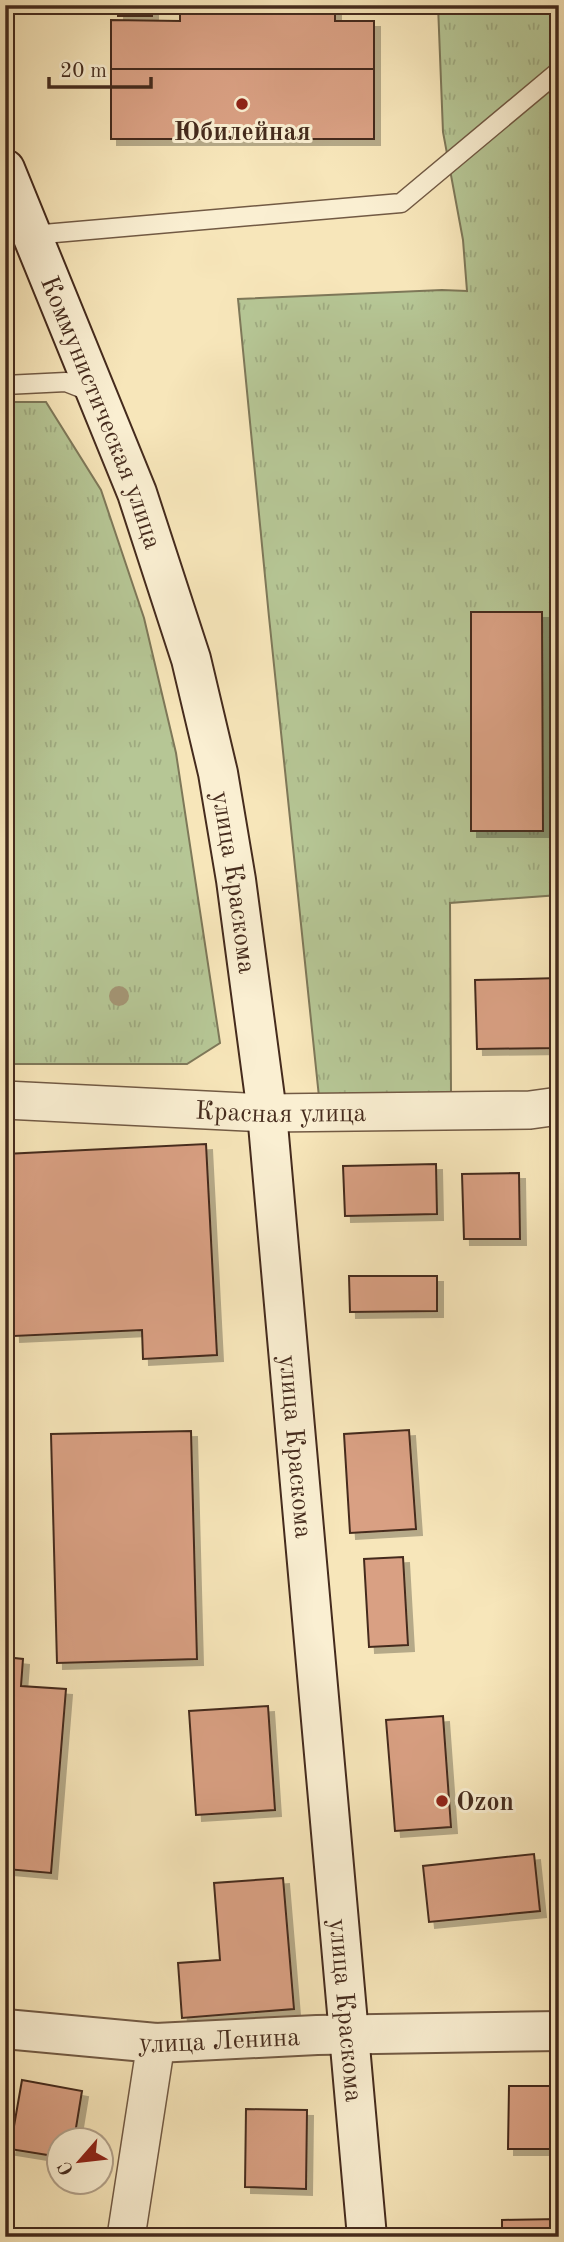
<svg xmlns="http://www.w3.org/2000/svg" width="564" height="2242" font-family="'Old Standard TT',serif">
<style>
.park{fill:url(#park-tufts);stroke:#7e7859;stroke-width:2}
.building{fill:#d9a083;stroke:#452b1d;stroke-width:2;filter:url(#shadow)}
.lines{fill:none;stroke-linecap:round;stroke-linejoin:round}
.service-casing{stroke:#725a44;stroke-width:21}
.minor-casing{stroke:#725a44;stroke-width:40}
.tertiary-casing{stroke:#725a44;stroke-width:42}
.secondary-casing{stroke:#452b1d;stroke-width:42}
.service{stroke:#faefd2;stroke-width:18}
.minor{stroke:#faefd2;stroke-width:37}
.tertiary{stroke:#faefd2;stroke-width:38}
.secondary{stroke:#faefd2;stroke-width:38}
.tree{fill:#a49574}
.poi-dot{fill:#8f2418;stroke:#faefd2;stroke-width:2.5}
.labels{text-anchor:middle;stroke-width:6;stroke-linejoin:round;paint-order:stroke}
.poi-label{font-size:26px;font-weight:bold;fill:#452b1d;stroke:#faefd2}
.street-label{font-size:26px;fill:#452b1d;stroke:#faefd2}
</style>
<defs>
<pattern id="park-tufts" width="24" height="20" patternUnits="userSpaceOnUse" patternTransform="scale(1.75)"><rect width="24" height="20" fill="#b6c695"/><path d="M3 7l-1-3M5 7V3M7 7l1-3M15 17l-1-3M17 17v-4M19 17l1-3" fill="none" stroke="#9eaa80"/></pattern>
<filter id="shadow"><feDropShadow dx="6" dy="6" stdDeviation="0" flood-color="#0004"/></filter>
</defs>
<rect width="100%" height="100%" fill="#f7e6ba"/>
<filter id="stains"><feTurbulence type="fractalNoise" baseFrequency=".00286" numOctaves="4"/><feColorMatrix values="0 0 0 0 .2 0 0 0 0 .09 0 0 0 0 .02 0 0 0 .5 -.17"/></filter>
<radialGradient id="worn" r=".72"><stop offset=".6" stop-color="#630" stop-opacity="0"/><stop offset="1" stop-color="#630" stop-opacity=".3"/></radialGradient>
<path class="park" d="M438,5H559V895L450,903L451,1093L319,1097L269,617L238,299L442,290L467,291L463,240L443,132Z
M5,402H46L101,490L144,618L176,753L220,1043L187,1064H5Z"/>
<path class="building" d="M118,5H152V16H118Z
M180,5H309V9H335V21H374V69H111V20L180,21Z
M111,69H374V139H111Z
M471,612H542L543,831H471Z
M559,978V1048L477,1049L475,980Z
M206,1144L217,1355L143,1359L142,1330L14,1336L5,1154Z
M436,1164L437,1214L345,1216L343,1166Z
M519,1173L520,1239H464L462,1174Z
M349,1276H437V1311L350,1312Z
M409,1430L416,1529L350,1533L344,1434Z
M191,1431L197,1659L57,1663L51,1434Z
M403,1557L408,1645L369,1647L364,1559Z
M5,1657L23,1659L21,1686L66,1689L51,1873L7,1869L5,1888Z
M268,1706L275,1810L196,1815L189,1711Z
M443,1716L451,1827L395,1831L386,1720Z
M534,1854L540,1911L429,1922L423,1866Z
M283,1878L294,2009L182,2018L178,1963L220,1960L214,1883Z
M22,2080L82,2091L74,2140H60V2157L10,2149Z
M509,2086H559V2149H508Z
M246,2109L307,2110L306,2189L245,2187Z
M559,2219V2237H502V2220Z"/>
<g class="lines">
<g class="service-casing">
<path id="service" d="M5,234L32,235L401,203L559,71
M5,385L66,382L94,393"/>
</g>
<g class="minor-casing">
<g id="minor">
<path id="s1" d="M5,1100L267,1113L530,1110L559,1106"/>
<path d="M126,2237L156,2043"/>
</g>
</g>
<g class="tertiary-casing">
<g id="tertiary">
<path id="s2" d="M5,2029L156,2043L317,2035L559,2031"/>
</g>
</g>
<g class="secondary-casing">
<g id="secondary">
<path id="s3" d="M5,169L137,493L191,659L218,773L236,880L267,1113L367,2237"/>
</g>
</g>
<use href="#service" class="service"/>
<use href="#minor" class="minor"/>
<use href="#tertiary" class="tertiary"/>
<use href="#secondary" class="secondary"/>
</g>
<circle class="tree" cx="119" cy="996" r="10"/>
<g class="poi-dot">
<circle cx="242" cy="104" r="7"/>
<circle cx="442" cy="1801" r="7"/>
</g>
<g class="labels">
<g class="poi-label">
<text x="242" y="140">Юбилейная</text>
<text x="456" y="1810" text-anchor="start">Ozon</text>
</g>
<g class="street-label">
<text dy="9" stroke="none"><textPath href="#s3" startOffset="262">Коммунистическая улица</textPath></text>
<text dy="9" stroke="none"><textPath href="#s3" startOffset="752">улица Краскома</textPath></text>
<text dy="9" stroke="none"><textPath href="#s1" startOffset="276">Красная улица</textPath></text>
<text dy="9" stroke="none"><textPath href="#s3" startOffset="1320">улица Краскома</textPath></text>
<text dy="9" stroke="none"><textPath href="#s3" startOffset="1886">улица Краскома</textPath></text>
<text dy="9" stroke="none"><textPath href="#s2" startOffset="215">улица Ленина</textPath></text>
</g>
</g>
<rect width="564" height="2242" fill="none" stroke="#f7e6ba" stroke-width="28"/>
<rect x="7" y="7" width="550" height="2228" fill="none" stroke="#452b1d" stroke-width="3.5"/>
<rect x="14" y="14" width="536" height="2214" fill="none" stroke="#452b1d" stroke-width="2"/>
<g transform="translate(80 2161) rotate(242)"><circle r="33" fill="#faefd2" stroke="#b2a18a" stroke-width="2"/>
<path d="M0-5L12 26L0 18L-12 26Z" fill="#8f2418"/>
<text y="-10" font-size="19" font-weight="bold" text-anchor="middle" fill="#452b1d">С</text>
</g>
<path d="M49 77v10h102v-10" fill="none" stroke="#452b1d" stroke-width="3.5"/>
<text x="60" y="77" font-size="21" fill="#452b1d" stroke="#faefd2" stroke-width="5" paint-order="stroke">20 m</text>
<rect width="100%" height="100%" filter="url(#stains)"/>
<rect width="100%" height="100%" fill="url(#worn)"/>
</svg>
